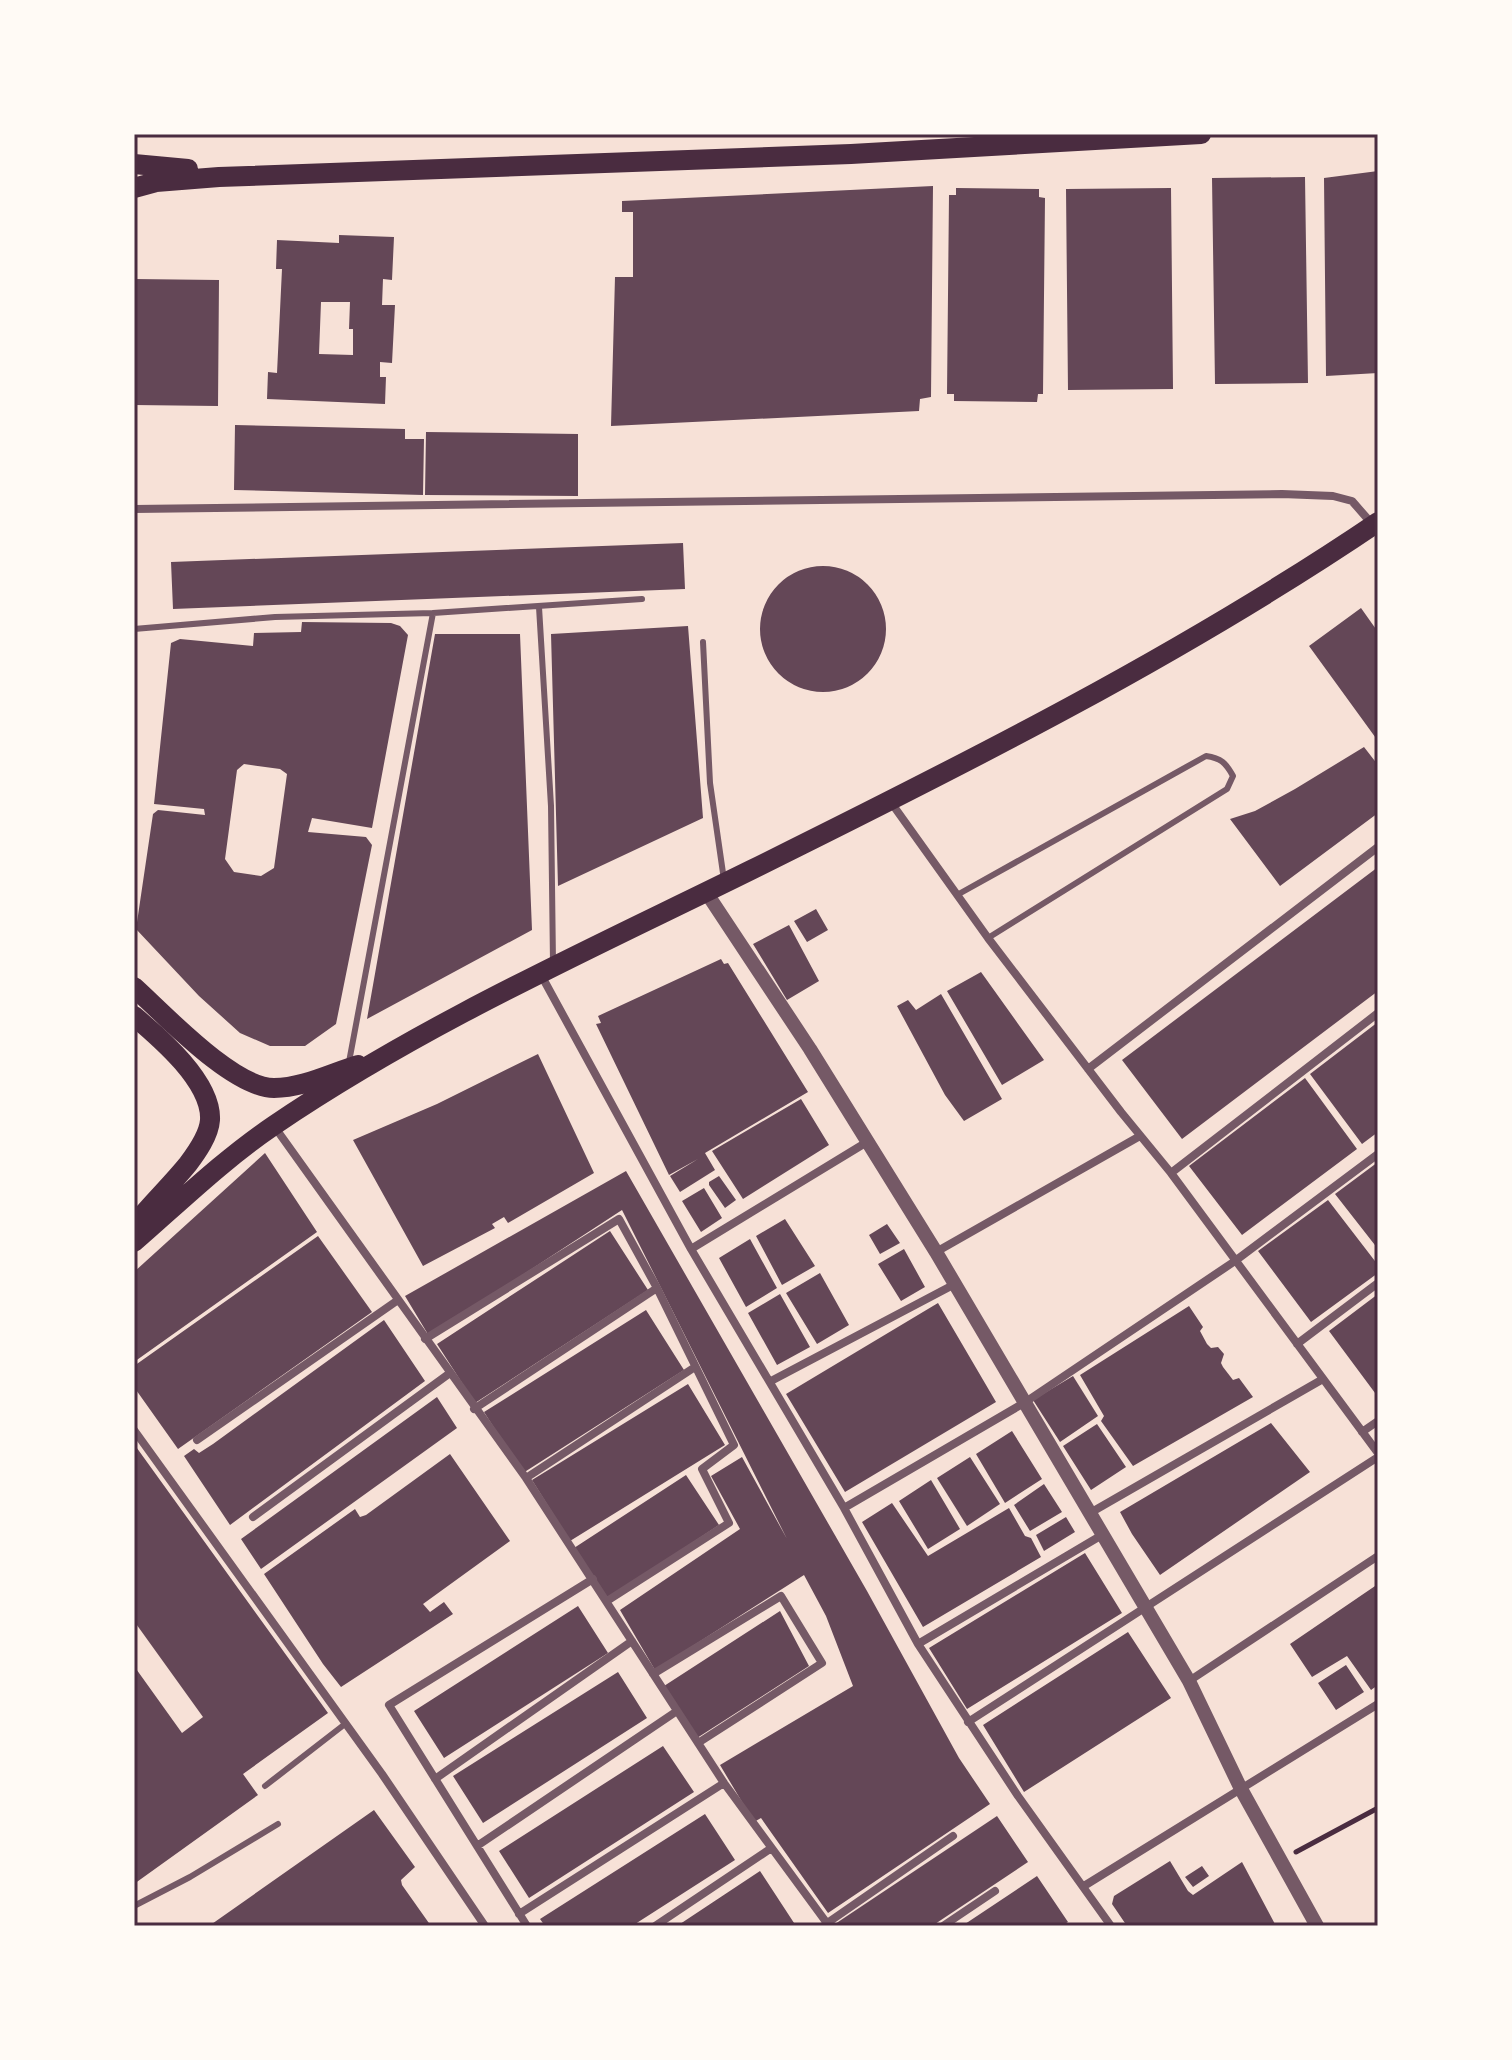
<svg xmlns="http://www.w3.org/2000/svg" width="1512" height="2060" font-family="'Roboto Condensed',sans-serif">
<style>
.building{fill:#644757;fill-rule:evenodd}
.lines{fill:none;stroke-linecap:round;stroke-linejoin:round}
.path{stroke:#4a2c40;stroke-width:5}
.service{stroke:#755966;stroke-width:6}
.minor{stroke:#755966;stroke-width:8}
.tertiary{stroke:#755966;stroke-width:14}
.primary{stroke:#4a2c40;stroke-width:20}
.neatline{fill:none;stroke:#4a2c40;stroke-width:3}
</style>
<rect width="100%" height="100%" fill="#f7e1d7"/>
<path class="building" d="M1378,171V373L1326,376L1324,178Z
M1305,177L1308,383L1215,384L1212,178Z
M933,186L931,397L920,399L919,411L611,426L615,277H633V212H622V201Z
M956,188L1039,189V197L1045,198L1043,394H1038L1037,402L954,401V394H947L949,195H956Z
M1171,188L1173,389L1068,390L1066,189Z
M339,235L394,237L392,280L383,279L382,305H395L392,363L380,362V377H386L385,404L267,399L268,372L277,373L282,269H276L277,240L339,243ZM321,302H350L349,329H353V355L319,354Z
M134,279L219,280L218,406L134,405Z
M235,425L405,429V439H424L423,495L234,490Z
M426,432L578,434V496L425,495Z
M683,543L685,589L173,609L171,562Z
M760 629a63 63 0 1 1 126 0a63 63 0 1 1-126 0Z
M1361,608L1378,632V741L1309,646Z
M302,622L391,623L400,626L408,635L372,828L312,818L308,832L366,837L372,845L336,1024L305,1046H270L240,1033L199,996L136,929L153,814L158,810L205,815L204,809L154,804L171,643L180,639L253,646L254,633L301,632ZM244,764L280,769L287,774L274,868L261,876L234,872L225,859L237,770Z
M688,626L703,818L558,886L551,634Z
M435,634H520L532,930L367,1019Z
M1364,747L1378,765V813L1280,886L1230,819L1255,811L1295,789Z
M1378,867V991L1182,1139L1122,1060Z
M816,909L828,930L807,942L794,921Z
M789,925L819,981L787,1000L753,944Z
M721,959L724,964L728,963L808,1092L705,1153L715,1170L680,1192L670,1176L698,1159L669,1175L596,1024L601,1023L598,1016Z
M981,972L1044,1060L1002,1085L947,991Z
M941,994L1002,1099L964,1121L945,1095L897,1006L908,1000L916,1010Z
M1378,1022V1132L1362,1144L1310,1074Z
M538,1054L594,1173L508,1223L504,1217L492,1224L495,1228L423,1266L353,1140L437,1104Z
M1305,1078L1357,1149L1242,1235L1189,1166Z
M801,1099L829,1145L743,1199L712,1151Z
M265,1153L317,1232L134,1362V1272Z
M1378,1162V1249L1335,1194Z
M626,1171L867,1591L959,1758L990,1804L828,1913L761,1818L754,1822L720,1765L853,1686L826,1616L804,1575L655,1670L620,1610L740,1529L711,1476L742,1457L787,1539L622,1210L429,1336L405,1296Z
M719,1176L736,1200L725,1208L709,1185V1182Z
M704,1188L722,1218L701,1232L682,1201Z
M1328,1200L1378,1265V1273L1311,1322L1258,1251Z
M785,1219L815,1266L782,1285L756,1236Z
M887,1224L900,1243L880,1254L869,1235Z
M610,1231L648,1290L475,1403L437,1344Z
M318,1236L372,1312L178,1449L134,1387V1366Z
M750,1239L777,1288L746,1307L719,1258Z
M904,1249L925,1287L901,1301L878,1264Z
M820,1273L849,1325L817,1344L786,1293Z
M780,1294L810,1347L777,1365L748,1313Z
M1378,1294V1397L1329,1331Z
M938,1303L996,1402L845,1492L786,1394Z
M1189,1306L1203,1327L1200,1331L1207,1344L1211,1348L1218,1347L1224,1354L1221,1363L1223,1367L1233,1380L1239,1378L1253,1397L1133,1466L1101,1421L1104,1416L1080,1375Z
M646,1310L684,1370L523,1473L484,1412Z
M384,1320L425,1381L230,1525L184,1456L194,1449L199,1453L213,1444Z
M1073,1376L1098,1416L1060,1442L1033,1400Z
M688,1384L725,1445L570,1541L532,1480Z
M437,1397L457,1428L261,1569L241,1539Z
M1271,1423L1310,1472L1160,1575L1132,1534L1120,1512Z
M1097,1424L1126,1467L1091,1490L1063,1446Z
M1012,1431L1042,1479L1005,1503L976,1454Z
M134,1444L328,1713L243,1774L258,1795L134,1884V1666L182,1733L203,1717L134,1621Z
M450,1454L510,1541L423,1604L430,1612L444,1602L453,1614L341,1687L323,1664L264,1574L355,1509L360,1517L366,1515Z
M970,1457L1000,1504L967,1526L937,1478Z
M686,1475L719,1525L607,1599L574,1548Z
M931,1480L960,1529L928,1549L899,1501Z
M1044,1484L1062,1512L1030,1531L1014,1505Z
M892,1503L928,1556L1009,1508L1025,1536L1031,1538L1041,1557L923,1627L862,1522Z
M1066,1517L1075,1532L1044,1551L1036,1535Z
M1085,1553L1122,1613L967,1709L929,1648Z
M1378,1584V1685L1371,1690L1347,1656L1312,1677L1290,1644Z
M578,1606L608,1653L444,1758L414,1711Z
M780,1611L809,1666L697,1738L664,1686Z
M1128,1632L1171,1698L1024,1792L983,1725Z
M1346,1665L1364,1692L1336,1710L1318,1683Z
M618,1672L647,1718L483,1823L453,1776Z
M663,1746L694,1792L529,1898L499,1851Z
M374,1810L415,1867L401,1880L402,1885L431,1926H209Z
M705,1814L735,1860L632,1926H545L540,1919Z
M997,1816L1028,1862L932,1926H837L835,1924Z
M1170,1861L1188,1891L1193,1895L1242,1862L1276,1926H1127L1112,1904L1114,1896Z
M1202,1866L1209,1876L1193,1887L1185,1877Z
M760,1871L796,1926H677Z
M1037,1876L1068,1922L1061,1926H962Z"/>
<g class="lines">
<path class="path" d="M1296,1852L1378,1808"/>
<path class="service" d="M539,607L551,806L553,963
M134,629L275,617L433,613L642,599
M703,642L710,783L724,880
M957,895L1206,756C1221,758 1226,763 1233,776L1227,789L988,938
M349,1062L433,613
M265,1786L345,1724
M134,1906L190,1877L278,1824"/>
<path class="minor" d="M134,509L1282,494L1333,496L1352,501L1373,525
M890,801L988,938L1121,1112L1171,1173L1378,1453
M540,973L691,1249L844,1508L918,1644L1018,1796L1111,1926
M1088,1069L1378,847
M274,1126L526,1478L724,1783L829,1926
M1171,1173L1378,1013
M691,1249L867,1142
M936,1252L1140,1136
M425,1339L619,1219L657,1288L734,1445L702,1469L729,1523L607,1601
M1297,1344L1378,1283
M771,1381L955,1284
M474,1409L657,1288
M134,1430L382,1774L485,1926
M1362,1432L1378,1421
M197,1440L398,1300
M526,1478L695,1367
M844,1508L1024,1403L1235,1261L1378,1154
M1090,1513L1323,1379
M253,1517L450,1373
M918,1644L1102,1535
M653,1674L781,1596L822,1663L698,1743
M1189,1681L1378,1556
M968,1722L1378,1457
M435,1779L632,1641
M477,1846L677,1711
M1084,1886L1378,1704
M519,1914L724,1783
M527,1926L389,1705L593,1579
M655,1926L770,1849
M823,1926L953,1836
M943,1926L995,1891"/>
<path class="tertiary" d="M706,892L810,1049L936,1252L1189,1681L1241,1789L1317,1926"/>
<path class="primary" d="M134,164L188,169
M134,188L156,182L219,177L851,154L1201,134
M134,987C165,1015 233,1088 274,1088C303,1088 331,1073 358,1065
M134,1016C160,1038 212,1082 210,1120C209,1135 197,1152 188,1164C171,1185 151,1204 134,1225
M134,1242C180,1202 223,1160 273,1126C423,1024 589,950 751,870C965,764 1180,656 1378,522"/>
</g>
<rect width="1512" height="2060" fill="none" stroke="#fffaf5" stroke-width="272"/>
<rect x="136" y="136" width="1240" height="1788" class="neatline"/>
</svg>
